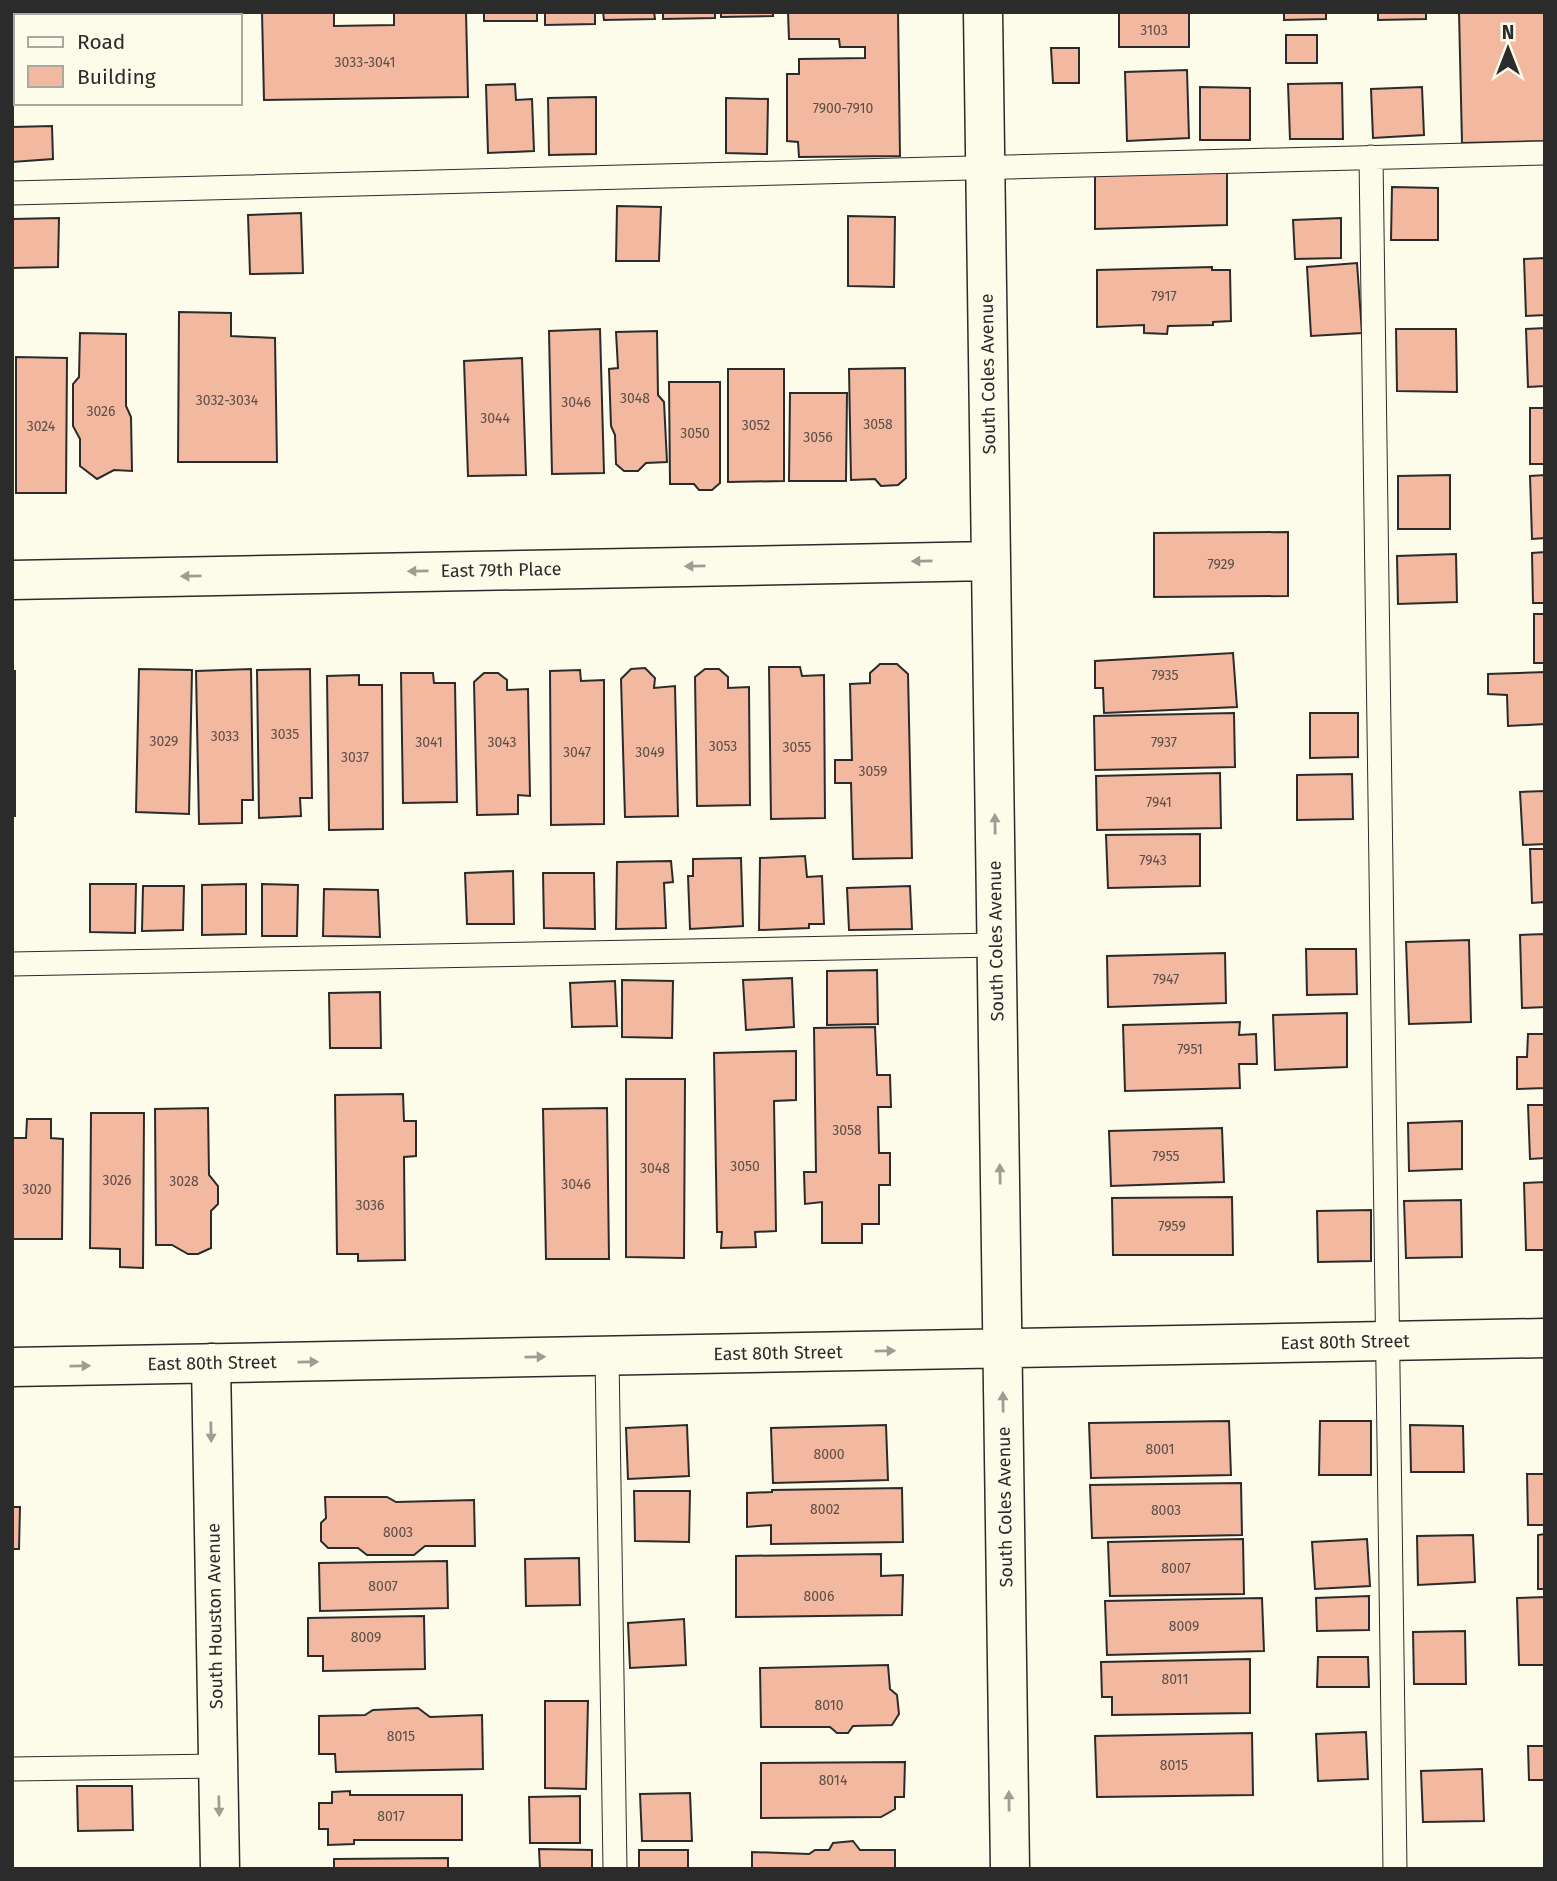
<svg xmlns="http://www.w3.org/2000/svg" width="1557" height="1881" font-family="'Fira Sans',sans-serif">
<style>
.building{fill:#f2b8a0;stroke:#2b2b2b;stroke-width:2}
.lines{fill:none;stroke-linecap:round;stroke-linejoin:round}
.service-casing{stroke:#2b2b2b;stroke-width:25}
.minor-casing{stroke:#2b2b2b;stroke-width:41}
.service{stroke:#fdfbea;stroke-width:23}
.minor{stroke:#fdfbea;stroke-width:38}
.oneway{fill:#9e9d94}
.labels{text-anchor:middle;stroke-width:5;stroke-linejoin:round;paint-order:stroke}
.number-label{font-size:14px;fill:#5d4e48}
.street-label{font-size:18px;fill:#2b2b2b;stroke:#fdfbea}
</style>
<rect width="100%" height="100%" fill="#fdfbea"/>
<path class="building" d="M142,12H232V16H142Z
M262,12H334V26L394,25V12H466L468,97L264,100Z
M484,12H537V21H484Z
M545,12H595V24L545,25Z
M603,12H654L655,19L604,20Z
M663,12H715V18L663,19Z
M721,12H773V16L721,17Z
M788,12H898L900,156L799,157L798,142L787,141V74H799V59L865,58V47H840L839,39H789Z
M1119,12H1189V47H1119Z
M1284,12H1326V19L1284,20Z
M1378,12H1426V19L1378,20Z
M1459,12H1545V141L1462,143Z
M1286,35H1317V63H1286Z
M1051,48H1079V83H1053Z
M1187,70L1189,138L1127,141L1125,72Z
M1342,83L1343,139H1290L1288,84Z
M515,84L516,100L532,99L534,151L488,153L486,85Z
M1200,87L1250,88V140H1200Z
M1422,87L1424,135L1373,138L1371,89Z
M596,97V154L549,155L548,98Z
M726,98L768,99L767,154L726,153Z
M52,126L53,159L12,162V127Z
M1227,166V225L1095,229V170Z
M1392,187L1438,188V240H1391Z
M617,206L661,207L659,261H616Z
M301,213L303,273L250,274L248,215Z
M848,216L895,217L894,287L848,286Z
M59,218L58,267L12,268V219Z
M1341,218V258L1295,259L1293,220Z
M1545,258V315L1526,316L1524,259Z
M1357,263L1362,333L1311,336L1307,267Z
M1212,267V270H1230L1231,321L1213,322V325L1168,326L1167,334L1144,333V325L1097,327V270Z
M179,312L231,313V336L275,338L277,462H178Z
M1545,328V386L1528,387L1526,329Z
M600,329L604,473L552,474L549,331Z
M1396,329H1456L1457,392L1397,391Z
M657,331L658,395L664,402L667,462L646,463L638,471H624L616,464L615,435L611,426L609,369L618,368L616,332Z
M80,333L126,334V406L131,417L132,471L114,470L97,479L80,466V439L73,426V384L79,377Z
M16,357L67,358L66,493H16Z
M522,358L526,475L468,476L464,361Z
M905,368L906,478L898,485L881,486L875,479L851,480L849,369Z
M728,369H784V481L728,482Z
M669,382H720V483L712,490H699L694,484H670Z
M790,393H847L846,481H789Z
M1530,408H1545V464H1530Z
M1450,475V529H1398V476Z
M1545,475V538L1532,539L1530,476Z
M1288,532V596L1154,597V533Z
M1545,552V603H1533L1532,553Z
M1456,554L1457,602L1398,604L1397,556Z
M1534,614H1545V663H1534Z
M1233,653L1237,707L1104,713L1103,688H1095V661Z
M880,664H897L908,674L912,858L853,859L851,783H835V760H852L850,684L870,683V673Z
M769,667H800L802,676L824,675L825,818L771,819Z
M645,668L655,678L654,688L675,686L678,816L625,817L621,679L631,669Z
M139,669L192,670L189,814L136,812Z
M251,669L253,800H242V823L199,824L196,671Z
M310,669L312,798H300L301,816L259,818L257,670Z
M705,669H719L728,677V688L749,687L750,805L697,806L695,677Z
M580,670L581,681L604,680V824L551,825L550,671Z
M12,671H15V816H12Z
M1545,672V724L1508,726L1507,695L1488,694V674Z
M401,673H433L434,683H455L457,802L403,803Z
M484,673H498L507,680V690L528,689L530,796L518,795V814L477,815L474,682Z
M359,675V685H382L383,829L329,830L327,676Z
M1234,713L1235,767L1095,770L1094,716Z
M1310,713H1358V757L1310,758Z
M1220,773L1221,828L1097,830L1096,776Z
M1352,774L1353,819L1297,820V775Z
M1545,791V844L1523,845L1520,792Z
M1200,834V886L1108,888L1106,835Z
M1530,849H1545V902L1532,903Z
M805,856L807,877L822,876L824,924H809V928L759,930L760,858Z
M741,858L743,926L690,929L688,876H693V859Z
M671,861L673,882L664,883L666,928L616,929L617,862Z
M513,871L514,924H467L465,873Z
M543,873H594L595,929L544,928Z
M90,884H136L135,933L90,932Z
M246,884V934L202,935V885Z
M262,884L298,885L297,936H262Z
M143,886H184L183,930L142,931Z
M910,886L912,929L849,930L847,888Z
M324,889L378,890L380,937L323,936Z
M1545,934V1007L1522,1008L1520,935Z
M1469,940L1471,1022L1409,1024L1406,942Z
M1306,949H1356L1357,994L1307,995Z
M1225,953L1226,1003L1108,1007L1107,956Z
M877,970L878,1024L827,1025V971Z
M792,978L794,1027L746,1030L743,980Z
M622,980L673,981L672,1038L622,1037Z
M615,981L617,1026L572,1027L570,983Z
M380,992L381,1048H330L329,993Z
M1347,1013V1067L1275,1070L1273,1015Z
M1240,1022L1239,1035L1256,1034L1257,1064H1239L1240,1088L1125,1091L1123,1025Z
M875,1027L877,1075H890L891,1107H878L879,1153H890V1185H879V1224H862V1243H822V1202L805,1204L804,1172H816L814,1028Z
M1528,1034H1545V1088L1517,1089V1057H1527Z
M796,1051V1100L774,1101L776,1231L755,1232L756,1247L721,1248L722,1232H717L714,1053Z
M626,1079H685L684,1258L626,1257Z
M403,1094L404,1121H416V1156L404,1157L405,1260L358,1261V1254H337L335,1095Z
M1528,1105H1545V1158L1530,1159Z
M208,1108L209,1175L218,1186V1204L211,1211V1248L198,1254H188L172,1245H156L155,1109Z
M607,1108L609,1259H546L543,1109Z
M91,1113H144L143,1268L120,1267V1249L90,1248Z
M27,1119H51V1138L63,1139L62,1239H12V1138H26Z
M1462,1121V1169L1409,1171L1408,1123Z
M1222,1128L1224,1182L1111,1186L1109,1131Z
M1545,1182V1250H1526L1524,1183Z
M1232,1197L1233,1255H1113L1112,1198Z
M1461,1200L1462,1257L1406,1258L1404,1201Z
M1371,1210V1261L1318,1262L1317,1211Z
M1229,1421L1231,1475L1091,1478L1089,1423Z
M1320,1421H1371V1475H1319Z
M687,1425L689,1476L628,1479L626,1428Z
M886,1425L888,1480L773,1483L771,1428Z
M1410,1425L1463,1426L1464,1472H1411Z
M1527,1474H1545V1525H1528Z
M1241,1483L1242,1535L1092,1538L1090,1485Z
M902,1488L903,1542L771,1544V1525L747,1527V1493L772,1492V1490Z
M634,1491H690L689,1542L635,1541Z
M325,1497H387L396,1502L474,1500L475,1546H425L414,1555H367L358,1548H328L321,1541V1523L326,1518Z
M12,1507H20L19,1549H12Z
M1545,1534V1589H1538V1535Z
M1473,1535L1475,1582L1418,1585L1417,1536Z
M1243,1539L1244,1594L1110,1596L1108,1542Z
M1367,1539L1370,1586L1315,1589L1312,1542Z
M881,1554V1576L903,1575L902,1615L736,1617V1556Z
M579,1558L580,1605L526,1606L525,1559Z
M447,1561L448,1608L320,1611L319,1563Z
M1369,1596V1630L1317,1631L1316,1598Z
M1545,1597V1665H1519L1517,1598Z
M1262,1598L1264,1651L1107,1655L1105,1601Z
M424,1616L425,1669L323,1671V1656H308V1618Z
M684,1619L686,1665L630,1668L628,1623Z
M1465,1631L1466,1684H1414L1413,1632Z
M1318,1657H1368L1369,1687H1317Z
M1250,1659V1713L1112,1715V1697H1102L1101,1662Z
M888,1665L890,1689L897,1695L899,1714L892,1725L853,1726L848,1733H837L830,1727H761L760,1668Z
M545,1701H588L586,1789L545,1788Z
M418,1708L430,1717L482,1715L483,1769L336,1772L335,1754H319V1716L365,1715L373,1710Z
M1366,1732L1368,1779L1318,1781L1316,1734Z
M1252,1733L1253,1795L1097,1797L1095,1736Z
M1545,1743V1780H1529L1528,1746H1545Z
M905,1762L904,1797H895V1809L881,1817L761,1818V1763Z
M1482,1769L1484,1821L1423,1822L1421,1771Z
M77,1786H132L133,1830L78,1831Z
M350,1791V1795H462V1840H354V1844L328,1845V1829H319V1803H332V1792Z
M690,1793L692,1841H642L640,1794Z
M580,1796V1843H530L529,1797Z
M853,1841L860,1850H895V1869H752V1852L809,1854L815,1850H829L833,1843Z
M539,1849L592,1850V1869H540Z
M639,1850H688V1869H639Z
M448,1858V1869H334V1859Z"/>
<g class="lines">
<g class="service-casing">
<path id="service" d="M1371,157L1395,1869
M12,193L1545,153
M12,964L996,945
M607,1356L615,1869
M12,1769L218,1766"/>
</g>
<g class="minor-casing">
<path id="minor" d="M983,12L1010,1869
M12,580L991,561
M211,1363L220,1869
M12,1367L1545,1338"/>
</g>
<use href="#service" class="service"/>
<use href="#minor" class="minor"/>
</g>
<defs><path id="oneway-solid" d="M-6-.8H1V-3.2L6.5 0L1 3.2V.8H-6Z" transform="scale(1.75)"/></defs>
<g class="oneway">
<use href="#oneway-solid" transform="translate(922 561) rotate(179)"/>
<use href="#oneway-solid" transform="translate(695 566) rotate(179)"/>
<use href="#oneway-solid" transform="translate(418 571) rotate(179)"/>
<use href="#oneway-solid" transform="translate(191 576) rotate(179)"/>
<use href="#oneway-solid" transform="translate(995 824) rotate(-91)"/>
<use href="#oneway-solid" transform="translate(1000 1174) rotate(-91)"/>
<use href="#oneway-solid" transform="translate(885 1351) rotate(-1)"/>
<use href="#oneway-solid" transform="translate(535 1357) rotate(-1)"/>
<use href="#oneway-solid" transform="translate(308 1362) rotate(-1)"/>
<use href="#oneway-solid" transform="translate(80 1366) rotate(-1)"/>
<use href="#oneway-solid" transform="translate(1003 1402) rotate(-91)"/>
<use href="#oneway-solid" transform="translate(211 1432) rotate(89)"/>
<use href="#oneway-solid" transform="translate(1009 1801) rotate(-91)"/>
<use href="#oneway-solid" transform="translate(219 1806) rotate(89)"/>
</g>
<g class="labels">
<g class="number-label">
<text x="1154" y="35">3103</text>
<text x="365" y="67">3033-3041</text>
<text x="843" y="113">7900-7910</text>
<text x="1164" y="301">7917</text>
<text x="635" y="403">3048</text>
<text x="227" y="405">3032-3034</text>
<text x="576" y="407">3046</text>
<text x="101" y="416">3026</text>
<text x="495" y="423">3044</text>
<text x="878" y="429">3058</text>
<text x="756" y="430">3052</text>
<text x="41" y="431">3024</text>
<text x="695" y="438">3050</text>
<text x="818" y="442">3056</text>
<text x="1221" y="569">7929</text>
<text x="1165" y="680">7935</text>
<text x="285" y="739">3035</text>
<text x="225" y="741">3033</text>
<text x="164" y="746">3029</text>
<text x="429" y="747">3041</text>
<text x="502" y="747">3043</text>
<text x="1164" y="747">7937</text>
<text x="723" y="751">3053</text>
<text x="797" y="752">3055</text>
<text x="577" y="757">3047</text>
<text x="650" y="757">3049</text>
<text x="355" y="762">3037</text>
<text x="873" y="776">3059</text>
<text x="1159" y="807">7941</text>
<text x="1153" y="865">7943</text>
<text x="1166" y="984">7947</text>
<text x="1190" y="1054">7951</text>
<text x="847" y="1135">3058</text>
<text x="1166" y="1161">7955</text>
<text x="745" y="1171">3050</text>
<text x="655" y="1173">3048</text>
<text x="117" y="1185">3026</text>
<text x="184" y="1186">3028</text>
<text x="576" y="1189">3046</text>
<text x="37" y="1194">3020</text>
<text x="370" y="1210">3036</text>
<text x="1172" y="1231">7959</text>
<text x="1160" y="1454">8001</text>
<text x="829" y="1459">8000</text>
<text x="825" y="1514">8002</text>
<text x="1166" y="1515">8003</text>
<text x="398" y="1537">8003</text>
<text x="1176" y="1573">8007</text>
<text x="383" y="1591">8007</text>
<text x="819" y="1601">8006</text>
<text x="1184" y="1631">8009</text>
<text x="366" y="1642">8009</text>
<text x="1175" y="1684">8011</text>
<text x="829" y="1710">8010</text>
<text x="401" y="1741">8015</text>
<text x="1174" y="1770">8015</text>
<text x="833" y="1785">8014</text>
<text x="391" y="1821">8017</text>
</g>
<g class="street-label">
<text transform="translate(988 374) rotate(-91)" y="6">South Coles Avenue</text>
<text transform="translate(501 570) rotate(-1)" y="6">East 79th Place</text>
<text transform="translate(996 941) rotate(-91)" y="6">South Coles Avenue</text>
<text transform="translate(1345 1342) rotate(-1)" y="6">East 80th Street</text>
<text transform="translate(778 1353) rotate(-1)" y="6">East 80th Street</text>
<text transform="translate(212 1363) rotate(-1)" y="6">East 80th Street</text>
<text transform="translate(1005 1507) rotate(-91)" y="6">South Coles Avenue</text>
<text transform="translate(215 1616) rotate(-91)" y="6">South Houston Avenue</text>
</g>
</g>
<rect width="1557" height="1881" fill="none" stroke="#2b2b2b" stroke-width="28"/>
<rect x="14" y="14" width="228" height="91" fill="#fdfbea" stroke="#a9a89e" stroke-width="2"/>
<rect x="28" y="37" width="35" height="10" fill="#fdfbea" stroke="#a9a89e" stroke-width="2"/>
<text x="77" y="49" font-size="21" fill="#2b2b2b">Road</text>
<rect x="28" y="66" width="35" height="21" fill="#f2b8a0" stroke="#a9a89e" stroke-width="2"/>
<text x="77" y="84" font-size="21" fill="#2b2b2b">Building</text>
<g transform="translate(1508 49)" stroke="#fdfbea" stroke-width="5" paint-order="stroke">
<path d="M0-5L12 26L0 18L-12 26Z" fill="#2b2b2b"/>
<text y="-10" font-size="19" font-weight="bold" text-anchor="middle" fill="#2b2b2b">N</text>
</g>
</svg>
